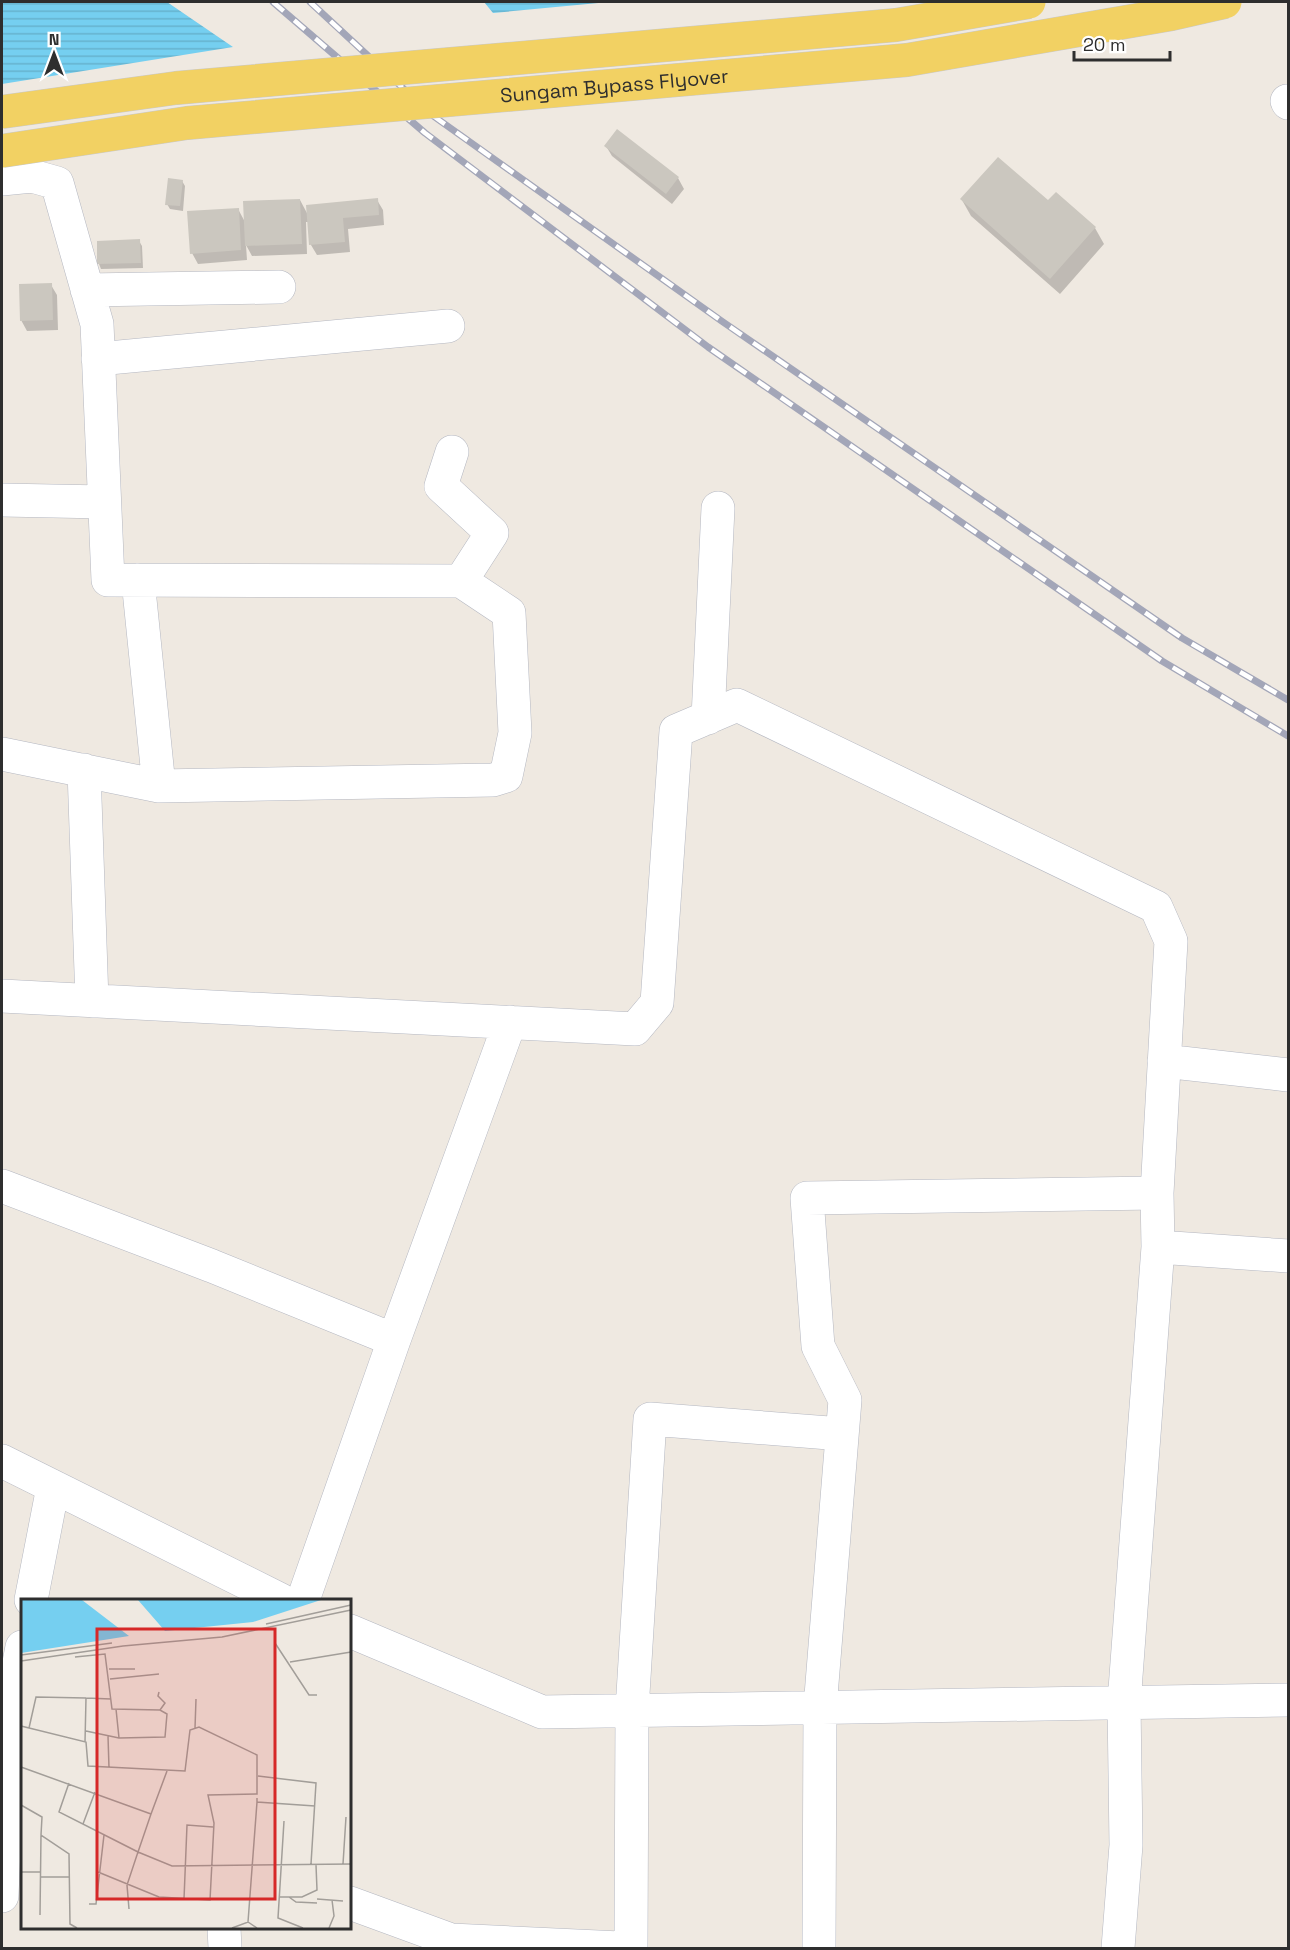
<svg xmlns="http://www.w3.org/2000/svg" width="1290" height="1950" font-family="'Space Grotesk',sans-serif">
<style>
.water{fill:url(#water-rules)}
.shadow{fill:#0003}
.building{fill:#cbc7bf}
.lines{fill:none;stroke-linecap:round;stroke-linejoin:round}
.minor-casing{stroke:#b4b7c1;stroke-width:34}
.minor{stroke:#fff;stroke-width:33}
.rail-casing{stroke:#a3a6b8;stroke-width:7}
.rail{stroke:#fff;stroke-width:4.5;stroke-dasharray:14;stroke-linecap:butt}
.major-bridge-casing{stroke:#c9c9c9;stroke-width:34;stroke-linecap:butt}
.major-bridge{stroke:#f2d163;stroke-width:33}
.labels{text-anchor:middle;stroke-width:4.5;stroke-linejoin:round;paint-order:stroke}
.street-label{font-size:20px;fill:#2e2e2e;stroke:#fff}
.inset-road{fill:none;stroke:#a29e99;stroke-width:1.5}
.view{fill:#d62828;fill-opacity:0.15;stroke:#d62828;stroke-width:3}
.inset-edge{fill:none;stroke:#2e2e2e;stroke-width:3}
</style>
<defs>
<pattern id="water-rules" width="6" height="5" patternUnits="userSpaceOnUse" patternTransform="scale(1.5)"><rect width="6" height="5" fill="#75cff0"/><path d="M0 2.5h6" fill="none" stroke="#66b2ce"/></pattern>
</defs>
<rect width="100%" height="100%" fill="#efe9e1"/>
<path class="water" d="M2,2H167L233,47L2,84Z
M484,2H609L493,13Z"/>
<path class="shadow" d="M606,146L678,178L684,189L672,204L612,156Z
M182,181L185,186L183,211L170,209L167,204Z
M1056,194L1095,228L1104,244L1060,294L971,216L962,200L1048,202Z
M300,200L308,215L377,200L383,210L384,225L348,229L350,252L317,255L311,245L309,222H306L307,254L252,256L246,245L247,260L198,264L192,253L238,209L245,222Z
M139,241L142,246L143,268L101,269L99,264Z
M51,285L57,295L58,330L27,331L21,320Z"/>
<path class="building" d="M617,129L679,177L666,194L604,146Z
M998,157L1048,200L1056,192L1096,227L1050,279L960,199Z
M168,178L183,180L180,206L165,205Z
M378,198L379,215L343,218L345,242L309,245L306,205Z
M300,199L302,244L245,246L243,201Z
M239,208L241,250L190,254L187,211Z
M140,239L141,263L97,264V241Z
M52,283L53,320L20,321L19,284Z"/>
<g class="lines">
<g class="minor-casing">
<path id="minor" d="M1287,101L1288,103
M2,179L32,176L57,183L97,324L108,580L461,581L509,613L515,733L506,776L493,780L159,786L2,754
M87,290L279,287
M98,359L448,326
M452,452L441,486L492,533L461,581
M2,500L104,502
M138,580L159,786
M708,718L718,508
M84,770L92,1001
M2,996L635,1029L657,1003L676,731L737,705L1156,907L1171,941L1157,1193L807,1198L818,1346L845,1400L820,1708L819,1948
M1164,1061L1288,1075
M2,1186L212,1266L394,1340L510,1022
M1157,1193L1158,1247L1288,1256
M2,1461L281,1600
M31,1600L53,1487
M303,1600L394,1340
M350,1631L542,1712L1288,1700
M2,1896L10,1710L22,1647
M350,1903L451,1940L620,1948
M224,1928L225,1948
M631,1948L632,1710L650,1419L842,1434
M1118,1948L1126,1845L1124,1703L1158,1247"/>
</g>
<use href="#minor" class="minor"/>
<g class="rail-casing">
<path id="rail" d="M273,2L425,133L708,347L1162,661L1288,736
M310,2L432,115L723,322L1182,638L1288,700"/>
</g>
<use href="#rail" class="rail"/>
<g class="major-bridge-casing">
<g id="major-bridge">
<path d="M2,112L176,88L896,25L1029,2"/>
<path id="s1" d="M2,151L187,123L907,60L1172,14L1225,2"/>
</g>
</g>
<use href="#major-bridge" class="major-bridge"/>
</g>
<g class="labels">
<g class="street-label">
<text dy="7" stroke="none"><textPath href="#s1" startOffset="616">Sungam Bypass Flyover</textPath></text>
</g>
</g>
<g transform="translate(21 1599)">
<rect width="330" height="330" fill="#efe9e1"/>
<path d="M0,1H61L108,37L0,54ZM117,1H300L232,23L144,32Z" fill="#75cff0"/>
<path class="inset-road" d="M245,25L330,6M254,44L288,96H296M0,56L91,44M54,58L84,55L91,110L139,111L146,115L144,138L98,139L65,132M0,62L102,47L201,38L330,11M269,63L330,53M88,70H114M89,80L138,75M138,93L137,97L144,104L139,111M95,110L98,139M0,127L65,143L67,167L164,172L169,131L178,128L236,156V195L187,196L193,224L189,301L138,298L77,273M8,129L15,98L65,99M174,129L175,100M87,137L88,169M64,143L65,99L90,100M0,168L130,215L146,172M237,177L295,184L290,265M48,184L38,213L117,253L106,286L108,310M236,199V203L294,207M0,206L21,218L20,236L48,255L49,325L56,329M130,215L117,253L151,267L330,265M263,222L257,319L282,329M62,225L74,193M322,265L325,218M0,273H19M19,278H49M258,298H281L296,291L295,266M268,298L275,303L296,304M163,300L166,226L192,228M296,300L322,302M68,305H75L83,236M19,316L20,236M227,323L236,203M211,329L227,323L236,329M308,329L313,317L311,301"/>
<path class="view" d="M76,30H254V300H76Z"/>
<rect width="330" height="330" class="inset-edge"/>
</g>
<rect width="1290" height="1950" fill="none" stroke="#2e2e2e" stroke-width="6"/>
<g transform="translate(54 54)" stroke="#ffffff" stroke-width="4.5" paint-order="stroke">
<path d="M0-4.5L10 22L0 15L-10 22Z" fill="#2e2e2e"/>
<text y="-9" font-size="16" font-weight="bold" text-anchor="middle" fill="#2e2e2e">N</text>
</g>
<path d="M1074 51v9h96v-9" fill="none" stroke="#2e2e2e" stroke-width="3"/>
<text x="1083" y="51" font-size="18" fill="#2e2e2e" stroke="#ffffff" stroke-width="4.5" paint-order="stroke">20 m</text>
</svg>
